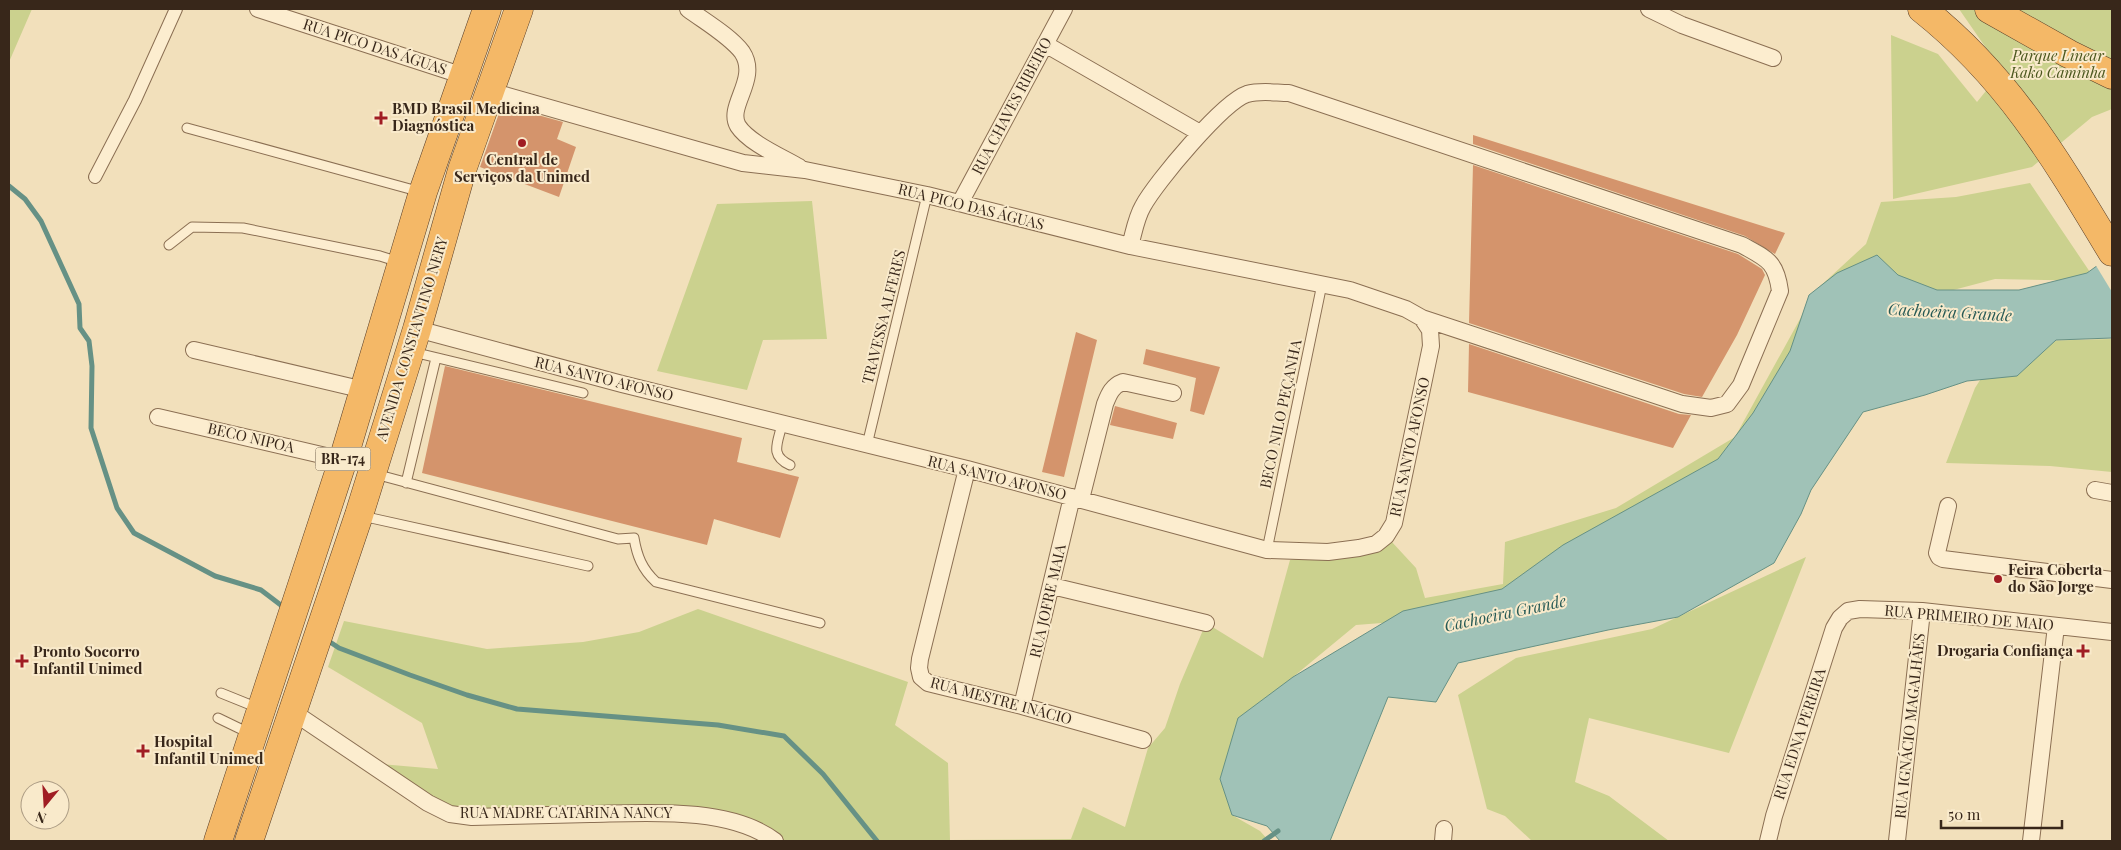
<svg xmlns="http://www.w3.org/2000/svg" width="2121" height="850" font-family="'Playfair Display',serif">
<style>
.green{fill:#cbd18e}
.water{fill:#a0c2b7;stroke:#669185}
.pier{fill:#f2e0bb}
.lines{fill:none;stroke-linecap:round;stroke-linejoin:round}
.stream{stroke:#669185;stroke-width:5}
.building{fill:#d4946c}
.service-casing{stroke:#8b6f53;stroke-width:11}
.pedestrian-casing{stroke:#8b6f53;stroke-width:14}
.minor-casing{stroke:#8b6f53;stroke-width:18}
.trunk-casing{stroke:#583d28;stroke-width:29}
.service{stroke:#fcedcf;stroke-width:9}
.pedestrian{stroke:#fcedcf;stroke-width:12}
.minor{stroke:#fcedcf;stroke-width:16}
.trunk{stroke:#f4b867;stroke-width:28}
.poi-dot{fill:#a01d23;stroke:#f9eacb;stroke-width:2}
.labels{text-anchor:middle;stroke-width:4;stroke-linejoin:round;paint-order:stroke}
.shield{fill:#f9eacb;stroke:#72624f;stroke-width:1}
.shield-label{font-size:14px;font-weight:bold;fill:#38271a}
.street-label{font-size:15px;fill:#38271a;stroke:#f9eacb}
.park-label{font-size:15px;font-style:italic;fill:#4b571e;stroke:#f9eacb}
.poi-label{font-size:15px;font-weight:bold;fill:#38271a;stroke:#f9eacb;text-anchor:start}
.water-label{font-size:16px;font-style:italic;fill:#275a55;stroke:#f9eacb}
</style>
<rect width="100%" height="100%" fill="#f2e0bb"/>
<path class="green" d="M9,9H32L9,62Z
M1959,9H2112V109L2092,117L2032,167L1893,199L1891,35L1938,54L1977,102L2002,71Z
M2030,183L2096,281L1995,279L1874,311L1785,472L1497,614L1356,625L1293,677L1232,815L1260,831L1269,841H773L677,812L450,814L369,763L438,769L422,723L328,667L344,621L487,649L583,642L639,632L698,609L908,682L895,725L948,763L950,840L1071,839L1083,807L1125,827L1148,748L1165,728L1180,684L1206,623L1263,658L1290,560L1391,541L1416,568L1425,598L1503,584L1505,542L1616,508L1735,437L1816,290L1866,244L1881,202L1956,197Z
M812,201L827,339L763,340L747,390L657,371L717,204Z
M2112,339V472L2050,466L1946,463L1975,388L2001,347L2035,341Z
M1806,557L1729,753L1589,718L1575,782L1609,796L1669,841H1532L1505,816L1487,809L1458,695L1516,658L1652,629Z"/>
<path class="water" d="M1877,255L1898,275L1937,290H2019L2087,273L2112,255V338L2056,340L2017,376L1967,381L1925,395L1863,412L1811,490L1801,514L1774,563L1678,617L1608,630L1458,663L1436,702L1388,697L1330,841H1280L1267,826L1232,815L1220,779L1238,718L1293,677L1403,611L1502,589L1563,545L1718,459L1753,413L1790,351L1809,295L1837,273Z"/>
<path class="pier" d="M2112,253V292L2095,264Z"/>
<g class="lines">
<path class="stream" d="M9,186L25,199L41,221L79,304L80,328L89,341L92,366L91,428L117,508L134,533L215,576L261,590L286,609
M327,640L339,648L410,675L467,695L517,709L718,725L784,736L823,774L877,841
M1264,841L1278,831"/>
</g>
<path class="building" d="M502,105L563,122L557,139L576,147L559,197L480,167Z
M1473,135L1785,233L1775,254L1745,236L1473,144Z
M1473,165L1738,254L1762,269L1765,275L1737,335L1702,397L1684,394L1469,323Z
M1076,332L1097,340L1064,477L1042,472Z
M1469,344L1679,414L1691,415L1673,448L1468,392Z
M1146,349L1220,367L1204,415L1190,411L1196,378L1143,364Z
M445,366L742,438L737,462L799,477L780,538L714,519L707,545L422,473Z
M1115,406L1177,423L1173,439L1110,425Z"/>
<g class="lines">
<g class="service-casing">
<path id="service" d="M187,128L421,192
M169,245L192,227L243,228L380,256L399,262
M413,352L583,393
M782,424C778,443 769,455 790,465
M867,445L927,195
M375,474L618,539L634,538C637,556 642,569 656,582L820,623
M406,483L436,358
M362,516L588,566
M1267,550L1322,284
M221,693L258,708
M218,718L249,733"/>
</g>
<g class="pedestrian-casing">
<path id="pedestrian" d="M95,177L135,100L176,9"/>
</g>
<g class="minor-casing">
<path id="minor" d="M258,9L464,76
M688,9C704,21 730,36 742,52C760,79 726,106 738,126C749,143 782,157 799,167
M1649,9L1682,25L1773,58
M1045,44L1200,133
M960,203L1064,9
M1130,246C1134,232 1136,218 1143,206C1156,182 1223,102 1247,94C1261,90 1276,93 1289,93L1742,245C1767,259 1776,261 1780,291L1741,385L1727,404L1711,408L1682,404L1422,318
M417,329L622,384L967,469L1267,550L1328,552L1359,548L1376,544L1386,536L1394,523L1431,346L1430,330L1422,318L1406,309L1350,290L1130,246L927,195L805,170L743,163L490,91
M194,350L364,390
M158,417L343,460
M967,469L920,659L919,668L921,677L928,683L936,685L1022,706L1143,740
M2095,490L2112,493
M1081,499L1105,404C1109,394 1112,386 1123,382L1173,393
M1948,506L1937,553L1939,557L1943,559L2112,580
M1052,586L1206,623
M1022,706L1072,497
M293,712L428,803L450,814L472,817C511,816 550,815 590,814C645,813 729,806 775,841
M1443,841L1444,829
M1768,841L1774,816L1834,628L1840,618L1848,611L1860,609L1922,611L2112,632
M1897,841L1922,611
M2031,841L2056,626"/>
</g>
<g class="trunk-casing">
<path id="trunk" d="M1922,9C2008,77 2056,159 2112,252
M1989,9L2069,54L2112,75
M218,841L343,460L423,192L487,9
M249,841L359,515L417,329L462,170L519,9"/>
</g>
<use href="#service" class="service"/>
<use href="#pedestrian" class="pedestrian"/>
<use href="#minor" class="minor"/>
<use href="#trunk" class="trunk"/>
</g>
<g class="poi-dot">
<path d="M378.5 110.5h5v5h5v5h-5v5h-5v-5h-5v-5h5z"/>
<circle cx="522" cy="143" r="5"/>
<circle cx="1998" cy="579" r="5"/>
<path d="M2080.5 643.5h5v5h5v5h-5v5h-5v-5h-5v-5h5z"/>
<path d="M19.5 653.5h5v5h5v5h-5v5h-5v-5h-5v-5h5z"/>
<path d="M140.5 743.5h5v5h5v5h-5v5h-5v-5h-5v-5h5z"/>
</g>
<g class="labels">
<rect class="shield" x="315.5" y="447.5" width="55" height="23" rx="4"/>
<g class="shield-label">
<text x="343" y="464">BR-174</text>
</g>
<g class="street-label">
<text transform="translate(375 47) rotate(18)" y="5">RUA PICO DAS ÁGUAS</text>
<text transform="translate(1012 106) rotate(-62)" y="5">RUA CHAVES RIBEIRO</text>
<text transform="translate(971 207) rotate(14)" y="5">RUA PICO DAS ÁGUAS</text>
<text transform="translate(884 317) rotate(-76)" y="5">TRAVESSA ALFERES</text>
<text transform="translate(412 339) rotate(-73)" y="5">AVENIDA CONSTANTINO NERY</text>
<text transform="translate(604 379) rotate(14)" y="5">RUA SANTO AFONSO</text>
<text transform="translate(1281 414) rotate(-78)" y="5">BECO NILO PEÇANHA</text>
<text transform="translate(251 438) rotate(13)" y="5">BECO NIPOA</text>
<text transform="translate(1410 447) rotate(-78)" y="5">RUA SANTO AFONSO</text>
<text transform="translate(997 478) rotate(14)" y="5">RUA SANTO AFONSO</text>
<text transform="translate(1048 601) rotate(-77)" y="5">RUA JOFRE MAIA</text>
<text transform="translate(1969 618) rotate(5)" y="5">RUA PRIMEIRO DE MAIO</text>
<text transform="translate(1001 701) rotate(15)" y="5">RUA MESTRE INÁCIO</text>
<text transform="translate(1910 726) rotate(-84)" y="5">RUA IGNÁCIO MAGALHÃES</text>
<text transform="translate(1800 734) rotate(-72)" y="5">RUA EDNA PEREIRA</text>
<text x="566" y="818">RUA MADRE CATARINA NANCY</text>
</g>
<g class="park-label">
<text x="2058" y="61">Parque Linear<tspan x="2058" dy="17">Kako Caminha</tspan></text>
</g>
<g class="poi-label">
<text x="392" y="114">BMD Brasil Medicina<tspan x="392" dy="17">Diagnóstica</tspan></text>
<text x="522" y="165" text-anchor="middle">Central de<tspan x="522" dy="17">Serviços da Unimed</tspan></text>
<text x="2008" y="575">Feira Coberta<tspan x="2008" dy="17">do São Jorge</tspan></text>
<text x="2073" y="656" text-anchor="end">Drogaria Confiança</text>
<text x="33" y="657">Pronto Socorro<tspan x="33" dy="17">Infantil Unimed</tspan></text>
<text x="154" y="747">Hospital<tspan x="154" dy="17">Infantil Unimed</tspan></text>
</g>
<g class="water-label">
<text transform="translate(1950 312) rotate(3)" y="6">Cachoeira Grande</text>
<text transform="translate(1505 613) rotate(-12)" y="6">Cachoeira Grande</text>
</g>
</g>
<rect width="2121" height="850" fill="none" stroke="#38271a" stroke-width="20"/>
<g transform="translate(45 805) rotate(198)"><circle r="24" fill="#f9eacb" stroke="#ac9c84"/>
<path d="M0-4L9 19L0 12L-9 19Z" fill="#a01d23"/>
<text y="-8" font-size="14" font-weight="bold" text-anchor="middle" fill="#38271a">N</text>
</g>
<path d="M1941 820v8h121v-8" fill="none" stroke="#38271a" stroke-width="2.5"/>
<text x="1948" y="820" font-size="15" fill="#38271a" stroke="#f9eacb" stroke-width="4" paint-order="stroke">50 m</text>
</svg>
